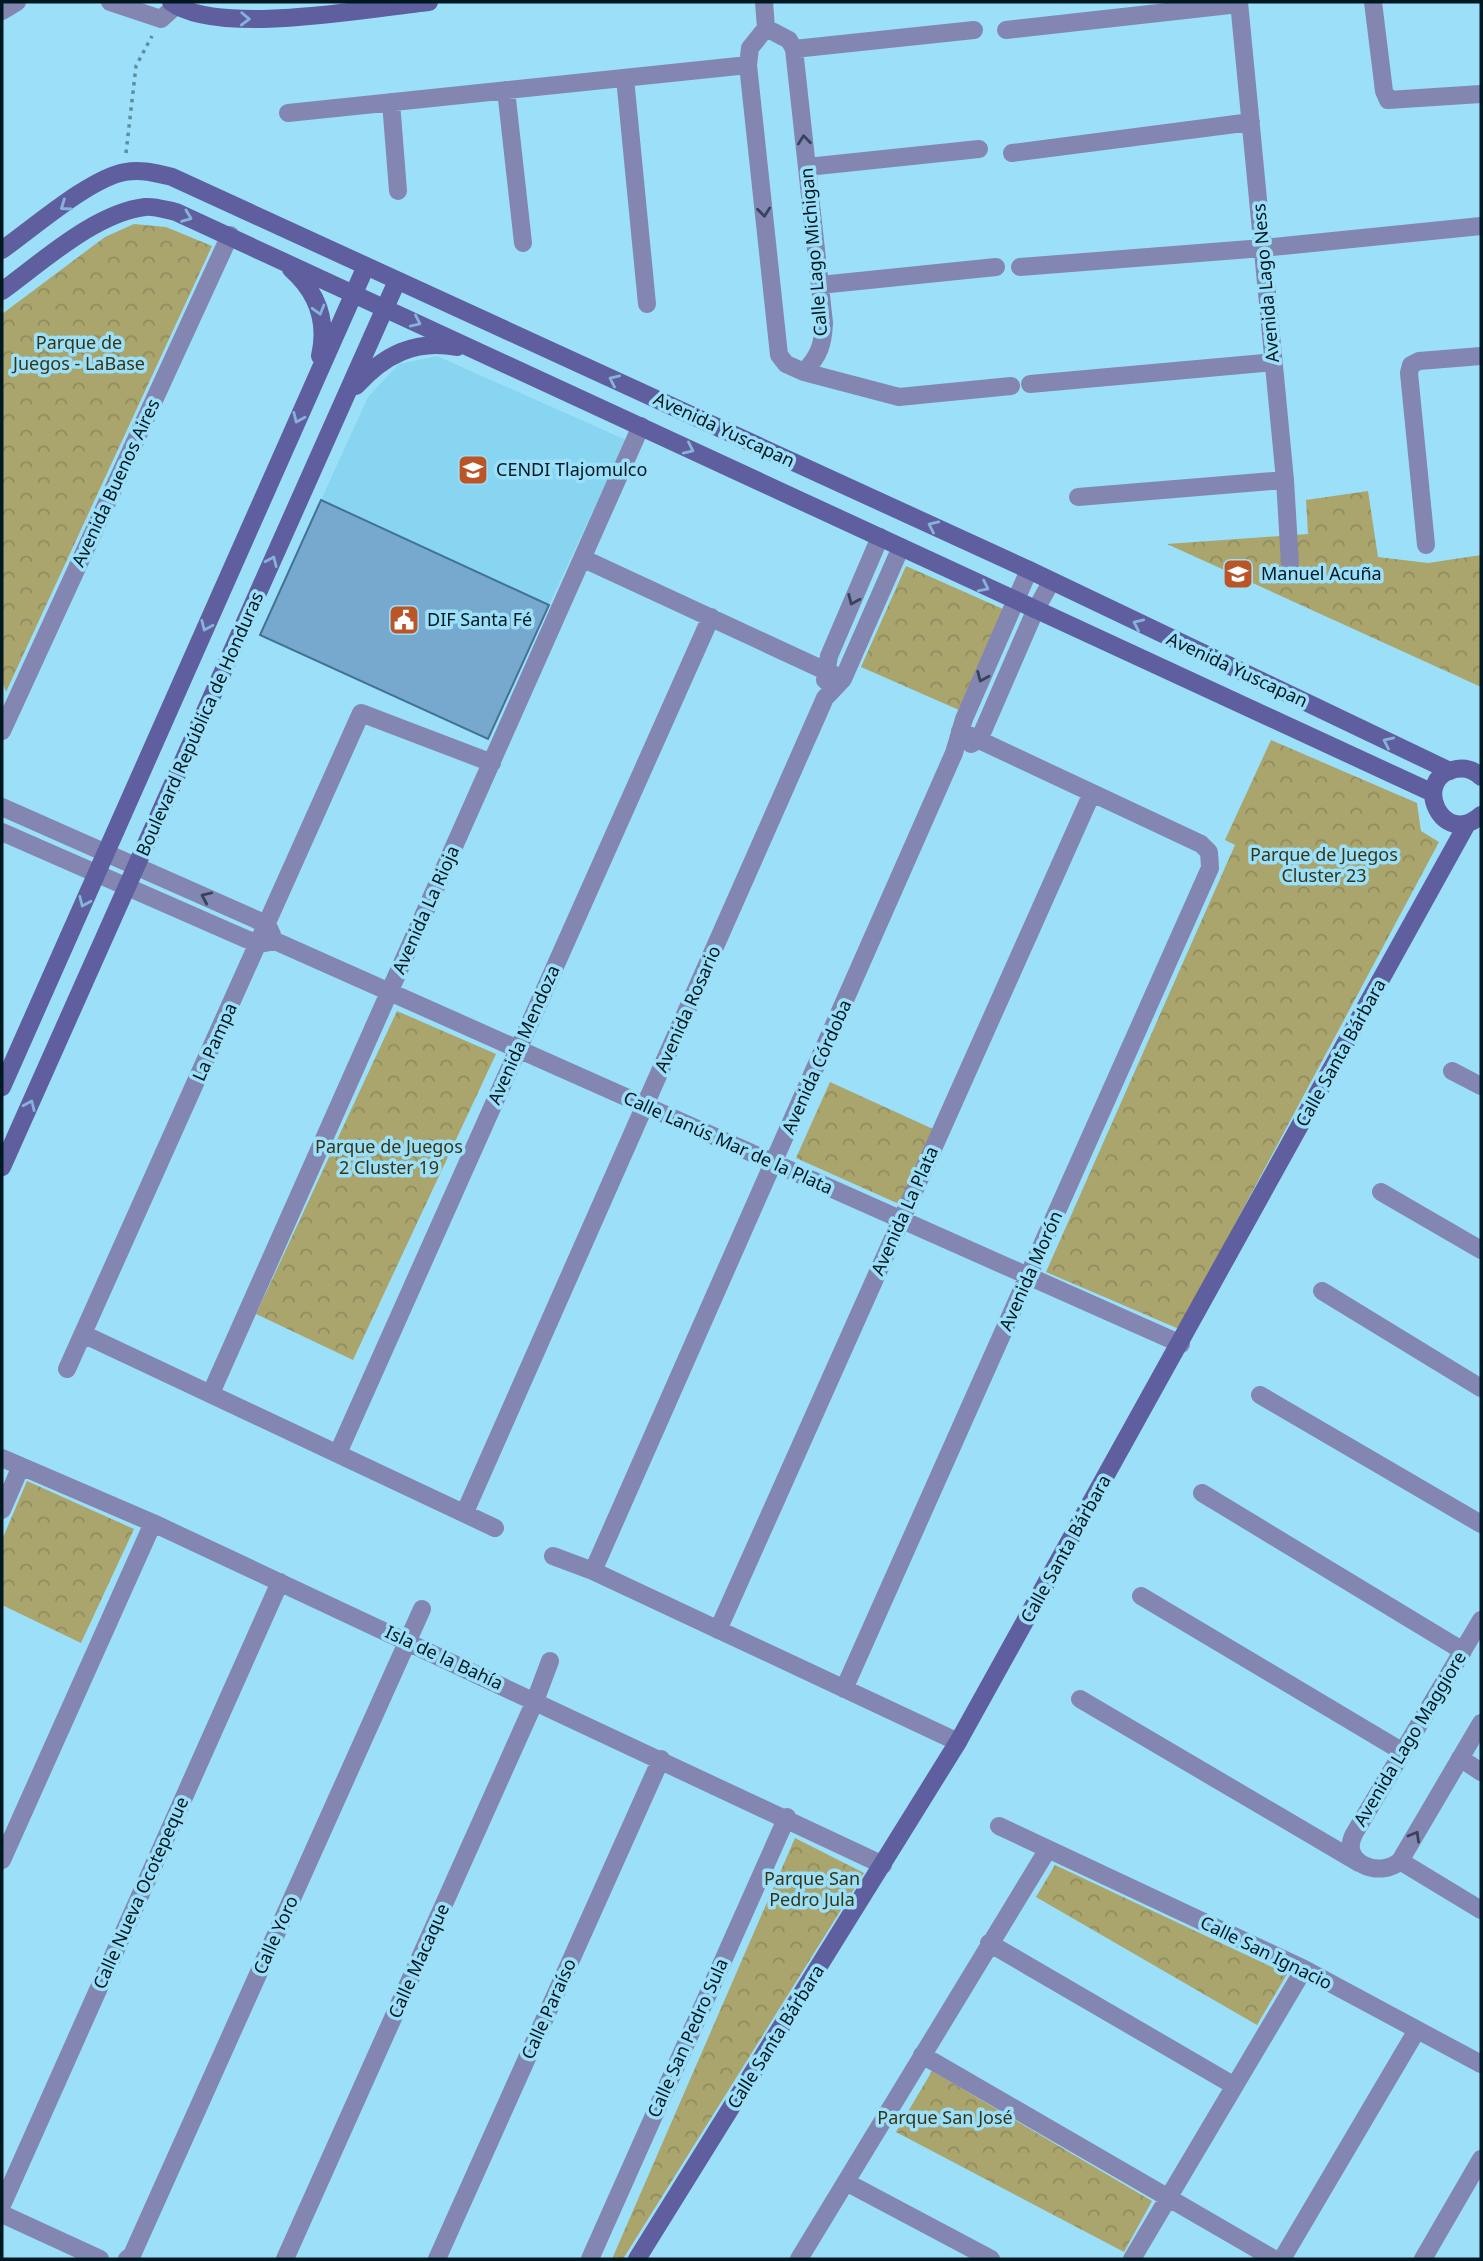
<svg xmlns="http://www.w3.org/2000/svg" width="1483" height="2261" font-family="'Noto Sans',sans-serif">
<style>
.built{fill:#87d5f1}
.park{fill:url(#park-crowns)}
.building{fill:#77a9cf;stroke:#427295;stroke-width:2}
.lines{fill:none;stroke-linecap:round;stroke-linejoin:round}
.path{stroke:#5c8fa0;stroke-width:3.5;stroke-dasharray:3.5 5;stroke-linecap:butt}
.street{stroke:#8486b2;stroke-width:18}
.secondary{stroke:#5f5f9f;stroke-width:18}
.oneway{stroke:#86b3d9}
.oneway2{stroke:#35445b}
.labels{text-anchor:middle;stroke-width:7;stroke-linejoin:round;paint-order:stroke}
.street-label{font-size:18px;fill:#001821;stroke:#9be0f8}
.park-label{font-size:18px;fill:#383516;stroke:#9be0f8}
.poi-label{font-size:18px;fill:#001821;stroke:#9be0f8;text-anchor:start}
</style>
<defs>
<pattern id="park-crowns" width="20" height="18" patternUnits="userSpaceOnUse" patternTransform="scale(1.75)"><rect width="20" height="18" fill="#aaa46d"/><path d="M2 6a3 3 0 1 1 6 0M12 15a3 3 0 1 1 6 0" fill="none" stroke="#908c5e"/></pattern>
</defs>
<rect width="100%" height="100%" fill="#9be0f8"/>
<path class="built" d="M437,356L626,440L549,605L321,500L368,397L399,364Z"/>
<path class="park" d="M134,224L166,227L212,246L6,692L2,681V314L105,237Z
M1368,491L1378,557L1428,563L1481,555V687L1167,544L1308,534L1306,500Z
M906,566L1003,609L959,710L861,667Z
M1271,740L1417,803L1421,831L1439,842L1179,1329L1046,1272L1235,845L1225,840Z
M397,1011L496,1054L353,1360L256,1314Z
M830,1082L933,1129L899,1204L796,1158Z
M27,1481L134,1529L81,1643L2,1605V1540Z
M795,1838L864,1873L623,2259H612Z
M1055,1865L1287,1974L1257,2025L1036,1897Z
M932,2071L1152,2201L1124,2252L896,2132Z"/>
<path class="building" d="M321,500L549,605L488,739L260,635Z"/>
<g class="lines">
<path class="path" d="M126,153L136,66L152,36"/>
<path class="street" d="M110,2L161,19L180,2
M764,2L766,28
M1239,2L1285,480L1290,564
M1373,2L1384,91L1388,100L1481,94
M2,11L17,2
M766,28L750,48L748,65L779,355L786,364L804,372L899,397L1011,386
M766,28L789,40L794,49L824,323C823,345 819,356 804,372
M1006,30L1239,4
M794,49L974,30
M625,78L647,304
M506,90L523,243
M391,102L398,191
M288,113L748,65
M1012,153L1251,122
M807,167L979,149
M1020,267L1263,248L1481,226
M820,285L996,267
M1030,384L1274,362
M1078,497L1285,480
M1426,545L1409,373L1411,365L1419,361L1481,356
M584,559L843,679
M825,680L829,656L880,537
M2,731L230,235
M971,744L979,740L1035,611L1051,582
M2,807L255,919L268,926L272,935
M2,832L246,939L260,944L275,941L1181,1344
M1452,1071L1481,1086
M1381,1192L1481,1250
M1322,1291L1481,1388
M83,1334L495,1528
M67,1369L361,713L492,763
M211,1393L641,426
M1260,1395L1481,1524
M338,1453L711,617
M2,1458L153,1523L883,1865
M1202,1493L1463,1651
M2,1510L21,1466
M465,1512L825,698L843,679L901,547
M553,1556L593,1571L958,1742
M593,1571L954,753L964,719L1029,570
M1141,1596L1403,1752
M1481,1620L1354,1834C1339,1863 1380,1879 1400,1861L1481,1723
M718,1630L1092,793
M844,1689L1210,868L1209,852L1201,844L960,731
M1080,1699L1359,1863
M1460,1758L1481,1772
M999,1826L1304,1969L1481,2064
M2,1860L153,1523
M1400,1861L1481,1910
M989,1943L1233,2085
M922,2055L1274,2259
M846,2182L991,2259
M2,2205L280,1582
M2,2214L100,2259
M127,2259L132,2255L422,1609
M285,2259L535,1701L550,1661
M437,2259L661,1759
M590,2259L787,1817
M799,2259L1048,1849
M1132,2259L1304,1969
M1282,2259L1417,2030
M1423,2259L1481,2159"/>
<path class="secondary" d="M171,2C217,37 371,8 429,2
M2,250C32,229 90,178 125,172C141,169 156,173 172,177L1029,570L1450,771
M291,269C317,292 328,321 320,356
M2,291C42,262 95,213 145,207C155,206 166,210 176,212L1433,793
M356,386C384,355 415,339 457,347
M1481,777C1474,770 1466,767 1456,769C1410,777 1442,850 1481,815
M2,1087L366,266
M2,1167L397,281
M637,2259L958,1742L1467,824"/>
</g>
<defs><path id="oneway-chevron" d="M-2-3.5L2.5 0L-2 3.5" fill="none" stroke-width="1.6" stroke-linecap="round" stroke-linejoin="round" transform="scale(1.75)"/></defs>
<g class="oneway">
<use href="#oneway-chevron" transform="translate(245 19) rotate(2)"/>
<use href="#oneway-chevron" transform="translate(65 206) rotate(145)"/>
<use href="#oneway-chevron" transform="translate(187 217) rotate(21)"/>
<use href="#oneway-chevron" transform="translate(319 310) rotate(74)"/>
<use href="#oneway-chevron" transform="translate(416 322) rotate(25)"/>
<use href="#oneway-chevron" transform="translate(614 380) rotate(-155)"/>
<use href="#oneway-chevron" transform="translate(298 418) rotate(114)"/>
<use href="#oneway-chevron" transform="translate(689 449) rotate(25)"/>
<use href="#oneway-chevron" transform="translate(933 526) rotate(-155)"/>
<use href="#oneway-chevron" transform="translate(272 561) rotate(-66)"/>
<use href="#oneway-chevron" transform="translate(984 587) rotate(26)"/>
<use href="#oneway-chevron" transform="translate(1138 624) rotate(-155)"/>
<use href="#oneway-chevron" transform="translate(206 626) rotate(114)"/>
<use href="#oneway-chevron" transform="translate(1388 742) rotate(-155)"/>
<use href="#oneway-chevron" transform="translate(84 902) rotate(114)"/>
<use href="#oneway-chevron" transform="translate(30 1105) rotate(-66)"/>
</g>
<g class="oneway2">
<use href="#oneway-chevron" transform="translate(804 140) rotate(-96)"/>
<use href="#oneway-chevron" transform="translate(764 212) rotate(84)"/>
<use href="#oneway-chevron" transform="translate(853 600) rotate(113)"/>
<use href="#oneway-chevron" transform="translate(982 677) rotate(113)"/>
<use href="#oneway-chevron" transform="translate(206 897) rotate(-156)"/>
<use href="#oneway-chevron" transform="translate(1415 1836) rotate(-60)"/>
</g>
<defs>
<g id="school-square" transform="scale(1.575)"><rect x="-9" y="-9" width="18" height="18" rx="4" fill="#bb5528" stroke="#9be0f8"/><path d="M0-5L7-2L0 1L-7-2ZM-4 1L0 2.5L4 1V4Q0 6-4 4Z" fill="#fff"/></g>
<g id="civic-square" transform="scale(1.575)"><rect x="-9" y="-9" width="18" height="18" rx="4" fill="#bb5528" stroke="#9be0f8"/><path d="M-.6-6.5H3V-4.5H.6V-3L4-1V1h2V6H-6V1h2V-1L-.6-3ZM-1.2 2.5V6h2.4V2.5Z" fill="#fff"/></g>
</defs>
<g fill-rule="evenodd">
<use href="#school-square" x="473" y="470"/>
<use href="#school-square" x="1238" y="574"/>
<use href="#civic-square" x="404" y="620"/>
</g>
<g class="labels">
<g class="street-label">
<text transform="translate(814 252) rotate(-95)" y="6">Calle Lago Michigan</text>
<text transform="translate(1266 283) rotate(-95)" y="6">Avenida Lago Ness</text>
<text transform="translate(724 430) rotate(25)" y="6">Avenida Yuscapan</text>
<text transform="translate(116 483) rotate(-65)" y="6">Avenida Buenos Aires</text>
<text transform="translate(1237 670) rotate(25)" y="6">Avenida Yuscapan</text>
<text transform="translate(200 724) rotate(-66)" y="6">Boulevard República de Honduras</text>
<text transform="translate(426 910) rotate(-66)" y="6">Avenida La Rioja</text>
<text transform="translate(688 1009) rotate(-66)" y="6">Avenida Rosario</text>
<text transform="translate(524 1035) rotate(-66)" y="6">Avenida Mendoza</text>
<text transform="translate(215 1042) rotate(-66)" y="6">La Pampa</text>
<text transform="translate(1341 1053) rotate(-61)" y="6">Calle Santa Bárbara</text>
<text transform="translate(817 1067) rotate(-66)" y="6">Avenida Córdoba</text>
<text transform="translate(728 1143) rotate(24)" y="6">Calle Lanús Mar de la Plata</text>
<text transform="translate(905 1211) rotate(-66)" y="6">Avenida La Plata</text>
<text transform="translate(1031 1271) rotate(-66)" y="6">Avenida Morón</text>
<text transform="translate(1066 1549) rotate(-61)" y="6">Calle Santa Bárbara</text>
<text transform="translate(444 1658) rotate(25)" y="6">Isla de la Bahía</text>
<text transform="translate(1410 1739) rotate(-59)" y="6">Avenida Lago Maggiore</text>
<text transform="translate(141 1893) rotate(-66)" y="6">Calle Nueva Ocotepeque</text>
<text transform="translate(276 1935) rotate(-66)" y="6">Calle Yoro</text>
<text transform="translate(1266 1953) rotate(26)" y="6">Calle San Ignacio</text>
<text transform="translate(419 1961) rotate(-66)" y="6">Calle Macaque</text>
<text transform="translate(549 2009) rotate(-66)" y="6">Calle Paraíso</text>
<text transform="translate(776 2037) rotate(-58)" y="6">Calle Santa Bárbara</text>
<text transform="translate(688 2038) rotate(-66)" y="6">Calle San Pedro Sula</text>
</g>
<g class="park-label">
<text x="79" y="349">Parque de<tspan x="79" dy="21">Juegos - LaBase</tspan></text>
<text x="1324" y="861">Parque de Juegos<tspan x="1324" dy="21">Cluster 23</tspan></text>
<text x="389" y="1153">Parque de Juegos<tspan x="389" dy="21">2 Cluster 19</tspan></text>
<text x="812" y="1885">Parque San<tspan x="812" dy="21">Pedro Jula</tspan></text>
<text x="945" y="2124">Parque San José</text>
</g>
<g class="poi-label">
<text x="496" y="476">CENDI Tlajomulco</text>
<text x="1261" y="580">Manuel Acuña</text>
<text x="427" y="626">DIF Santa Fé</text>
</g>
</g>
<rect width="1483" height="2261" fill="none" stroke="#001821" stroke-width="7"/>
</svg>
